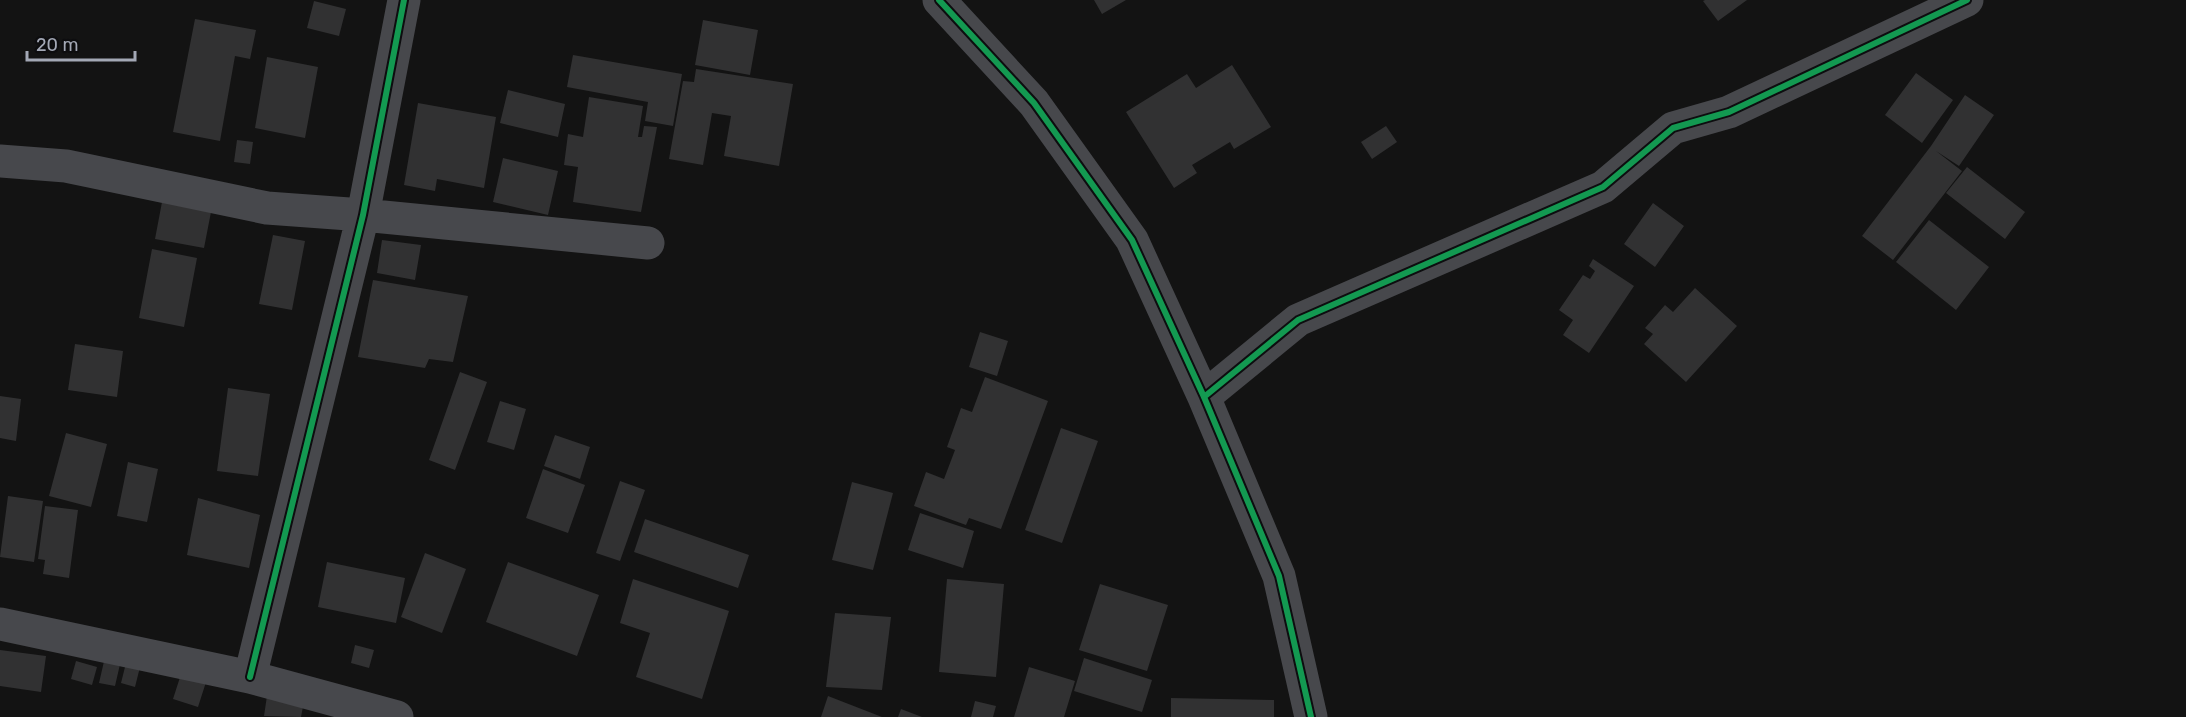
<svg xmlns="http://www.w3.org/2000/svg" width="2186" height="717" font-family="Rubik,sans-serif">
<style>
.building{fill:#313132}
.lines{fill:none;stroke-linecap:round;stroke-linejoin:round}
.minor{stroke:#47484c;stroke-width:33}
.cycleway-casing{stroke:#0d0d0f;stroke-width:10}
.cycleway{stroke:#139951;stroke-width:6}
</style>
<rect width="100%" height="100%" fill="#131313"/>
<path class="building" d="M1094,0H1126L1102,14Z
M1705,0H1747L1718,21L1703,1Z
M314,1L346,9L339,36L307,28Z
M195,19L256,30L250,59L235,56L220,141L173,132Z
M703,20L758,30L750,75L695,65Z
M573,55L682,74L673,126L645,121L648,102L567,87Z
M267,57L318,67L305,138L255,128Z
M1232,65L1271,127L1234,149L1230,142L1192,165L1197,173L1174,188L1126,112L1187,74L1196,88Z
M696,69L793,84L779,166L724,156L731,116L712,113L703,165L669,159L683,81L694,82Z
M1916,73L1953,100L1922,143L1885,115Z
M508,90L565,104L558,137L500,123Z
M1965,95L1994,115L1959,166L1936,151L1962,171L1893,260L1862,236L1931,146Z
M589,97L643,106L638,137H642L644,126L657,127L641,212L573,202L578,167L564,165L568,134L583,137Z
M418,103L496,117L484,188L437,179L435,191L404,185Z
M1386,126L1397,142L1372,159L1361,142Z
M237,140L253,142L250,164L234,162Z
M503,158L558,171L548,215L493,202Z
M1967,167L2025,212L2005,239L1946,193Z
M162,202L211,212L204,248L155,239Z
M1653,203L1684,226L1655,267L1624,244Z
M1929,220L1989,267L1956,310L1896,262Z
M273,235L305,241L292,310L259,304Z
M382,240L421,245L415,280L377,273Z
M152,249L197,258L184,327L139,318Z
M1593,259L1634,286L1589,353L1563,335L1573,320L1559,310L1583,275L1590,279L1595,271L1589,266Z
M373,280L468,296L453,362L429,359L425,368L358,357Z
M1695,288L1737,326L1686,382L1644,344L1653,334L1645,328L1665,305L1673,312Z
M980,332L1008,341L997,376L969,367Z
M75,344L123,351L117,397L68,390Z
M460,372L487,382L455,470L429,460Z
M985,377L1048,401L1001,529L969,518L966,525L914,506L926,472L944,479L955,450L947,447L961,408L972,412Z
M228,388L270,394L258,476L217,471Z
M0,396L21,399L16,441L0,438Z
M500,401L526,409L514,450L487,442Z
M1061,428L1098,441L1062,543L1025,530Z
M66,433L107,444L91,507L49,496Z
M555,435L590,447L580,479L544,466Z
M128,462L158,469L147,522L117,516Z
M543,469L585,485L568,533L526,518Z
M620,481L645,490L620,561L596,553Z
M852,482L893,493L873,570L832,560Z
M8,496L43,501L34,562L0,557Z
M198,498L260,515L249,568L187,555Z
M45,506L78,510L69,578L43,574L45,560L38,559Z
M920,513L974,531L963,568L908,550Z
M645,519L749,555L738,588L634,552Z
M425,553L466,569L442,633L401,617Z
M327,562L405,578L396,623L318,607Z
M508,562L599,595L577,656L486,622Z
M633,579L729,611L702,699L636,677L650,633L620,623Z
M947,579L1004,584L996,677L939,672Z
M1100,584L1168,605L1147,671L1079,650Z
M835,613L891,617L882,690L826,687Z
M355,645L374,650L369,668L351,663Z
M0,650L46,656L41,692L0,686Z
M105,657L121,660L115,686L99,683Z
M1084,658L1152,680L1142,712L1074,691Z
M76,661L97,667L92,685L71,679Z
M126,663L140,667L135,687L121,683Z
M1029,667L1075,681L1064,717H1014Z
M182,671L207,679L198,707L173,699Z
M268,689L305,696L301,717L264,716Z
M828,696L882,717H821Z
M1171,698L1274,700V717H1171Z
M975,701L996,706L993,717H971Z
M901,709L922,717H898Z"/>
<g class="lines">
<path class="minor" d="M939,0L1034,103L1132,240L1204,397L1279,576L1311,717
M0,161L66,166L267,208L363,215L648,243
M1204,397L1298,320L1603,187L1673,128L1729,112L1967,0
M0,624L250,677L397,717
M250,677L363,215L404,0"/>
<g class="cycleway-casing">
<path id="cycleway" d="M939,0L1034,103L1132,240L1204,397L1279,576L1311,717
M1204,397L1298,320L1603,187L1673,128L1729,112L1967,0
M250,677L363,215L404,0"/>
</g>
<use href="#cycleway" class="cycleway"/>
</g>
<path d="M27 51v9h108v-9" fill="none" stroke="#a3a8b5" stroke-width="3"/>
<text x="36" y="51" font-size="18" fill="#a3a8b5" stroke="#0d0d0f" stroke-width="4.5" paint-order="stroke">20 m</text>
</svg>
